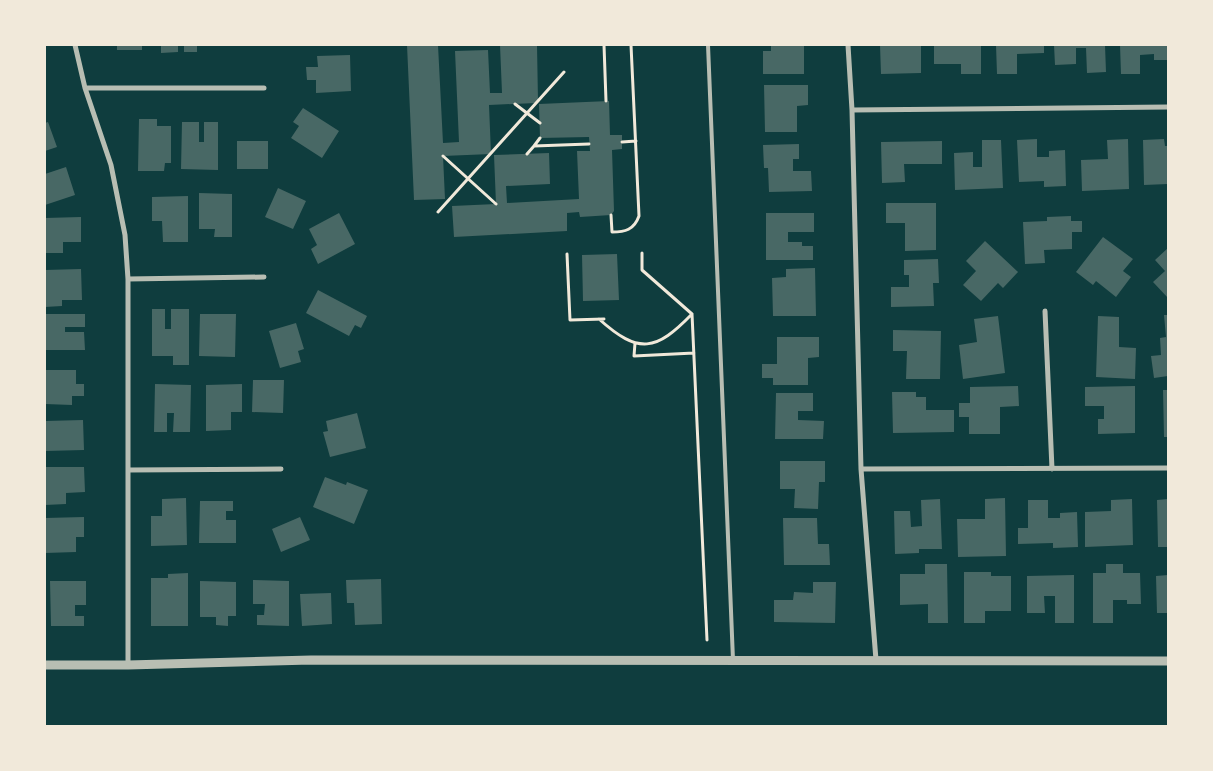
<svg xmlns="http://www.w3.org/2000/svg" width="1213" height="771" font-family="'Nunito Sans',sans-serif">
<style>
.building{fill:#486865}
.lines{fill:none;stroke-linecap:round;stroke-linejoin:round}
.path{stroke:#f1e9da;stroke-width:3}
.service{stroke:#b8beb3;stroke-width:4}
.minor{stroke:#b8beb3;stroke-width:5}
.tertiary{stroke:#b8beb3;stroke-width:9}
</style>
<rect width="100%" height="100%" fill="#0f3d3e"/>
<path class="building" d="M117,45H142V50H117Z
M161,45H178V52L161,53Z
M184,45H197V52H184Z
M407,45H438L443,143L459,142L455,51L488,50L490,93H502L500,45H537L538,101L536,103L489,105L491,154L443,156L445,199L414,200Z
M771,45H804V74H763V51H771Z
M880,45H921V73L881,74Z
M934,45H981V74H961V64H934Z
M996,45H1044V53L1017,54V74H997Z
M1054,45H1105L1106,72L1087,73L1086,48H1076V64L1055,65Z
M1120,45H1167V60H1154V54L1140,55V74H1121Z
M350,55L351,91L316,93V80H307L306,67H318L317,56Z
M764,85H808V105L797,106V132H765Z
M609,101L610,135H622V149L612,150L614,211L611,215L580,217L579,212L567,213V231L454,237L452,206L496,204L494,155L549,153L550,184L506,186L507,203L579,199L577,151H590L589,137L540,138L539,104Z
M303,108L339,131L322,158L291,138L299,126L293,122Z
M139,119H157V126H171V163H165L164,171H138Z
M48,122L57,147L45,151V123Z
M182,122H199V142H204V122H218V170L181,169Z
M1037,139V157H1049V151L1065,150L1066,186L1044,187V181L1019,182L1017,140Z
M1128,139L1129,189L1082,191L1081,160L1108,159L1107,140Z
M1164,139L1165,146H1168V184L1144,185L1143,140Z
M982,140H1001L1003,188L955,190L954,153L973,152V167H982Z
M237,141H268V169H237Z
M942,141V164H904L905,182L882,183L881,142Z
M799,144V159H793V171H811L812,191L769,192L768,168H764L763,145Z
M66,167L75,195L45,205V174Z
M278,188L306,201L293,229L265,217Z
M199,193L232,194V237H214L215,229H199Z
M188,196V242H163L162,221H152V197Z
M886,203H936V250L905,251V223H886Z
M339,213L355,244L318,264L311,249L317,245L309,229Z
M766,213H814V232H788V242H802V246H813V260H766Z
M1071,216V221H1082V232H1072V249L1044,250L1045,263L1025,264L1023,222L1047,221V217Z
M81,217V242H63V253H45V218Z
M1103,237L1133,259L1123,271L1131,277L1116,297L1096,281L1093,285L1076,272Z
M985,241L1018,272L1003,288L998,283L981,301L963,285L976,271L966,261Z
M1168,248V298L1153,282L1165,271L1155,260Z
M617,254L619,300L583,301L582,255Z
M938,259L939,283H933L934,306L891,307V287H909V275H904V260Z
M815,268L816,316H773L772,278L786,277V269Z
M81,269L82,300H62V306L45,307V270Z
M318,290L367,316L361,328L355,325L349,336L306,313Z
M152,309H165V329H171V309H189V365H173V356H152Z
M45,314H85V327H65V332H84L85,350H45Z
M200,314H236L235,357L199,356Z
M1164,315H1168V376L1154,378L1151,356L1161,355L1160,338L1166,337Z
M998,316L1005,373L963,379L959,345L977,342L974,319Z
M1098,316L1119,317V347L1136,348L1135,379L1096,377Z
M296,323L304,349L298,351L301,362L280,368L269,331Z
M893,330L941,331L940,379H906L907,351H893Z
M777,337H819V357L808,358V385H773V378H762V364H777Z
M45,370H76V384H84V396H72V405L45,404Z
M253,380H284L283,413L252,412Z
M155,384L191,385L190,432H173L174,413H167V432H154Z
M242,384V412H231V430L206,431V385Z
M1018,386L1019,406L1000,407V434H969V417H959V403H970V387Z
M1135,386V433L1098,434V419H1104V406H1085V387Z
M1163,390H1168V437H1164Z
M892,392H916V397H926V410H954V432L893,433Z
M776,393H813V411H798V420L824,421L823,439H775Z
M357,413L366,448L330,457L323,432L328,431L326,421Z
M83,420L84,450L45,451V421Z
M780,461H825V482H819L818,509L794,508L795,489H780Z
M45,467H84L85,492L66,493V504L45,505Z
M325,477L346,485L347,482L368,490L354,524L313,507Z
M186,498L187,545L151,546V516H162V499Z
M1005,498L1006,556L958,557L957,519H985V499Z
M940,499L942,549H919V553L895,554L894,511H910L911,527L922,526L921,500Z
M1132,499L1133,545L1085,547V512L1111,511V500Z
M1168,499V547H1158L1157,500Z
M1028,500H1048V518H1060V513L1077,512L1078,547L1053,548V543L1018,544V528H1028Z
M200,501H233V511H226V520H236V543H199Z
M84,517V537H76V552L45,553V518Z
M300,517L310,540L281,552L272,529Z
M783,518H817L818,544H829L830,565H784Z
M925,564H947L948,623H928V604L900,605V574H925Z
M1106,564H1123V573H1140L1141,604H1127V600H1113V623H1093V573H1106Z
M964,572H991V576H1011V611H985V623H964Z
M188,573V626H151V578H168V574Z
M1074,575V623H1055V596H1044L1045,613H1027V576Z
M1168,575V613H1157L1156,576Z
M381,579L382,624L355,625L354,603H347L346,580Z
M253,580L289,581V626L257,625V615H264L265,604H253Z
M50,581H86V605H75V616H84V626H51Z
M200,581L236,582V616H228V626L216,625V617H200Z
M813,582H836L835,623L774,622V600H793L794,592L813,593Z
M331,593L332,624L302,626L300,594Z"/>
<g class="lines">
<path class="path" d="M604,45L606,101
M515,104L540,123
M540,138L534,146L589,144
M622,142L636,141
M527,154L534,146
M443,156L496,204
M438,212L564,72
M611,215L612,232C625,232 634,230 639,216L631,45
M642,253V270L692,314
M567,254L570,320L604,319
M599,319C639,355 656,351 692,314L707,640
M635,343L634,356L694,353"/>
<path class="service" d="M708,45L733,660"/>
<path class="minor" d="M75,45L85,88L111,165L125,235L128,279V665
M848,45L852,110L861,469L876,660
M85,88H264
M852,110L1168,107
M128,279L264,277
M1045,311L1052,469
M861,469L1168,468
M128,470L281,469"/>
<path class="tertiary" d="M45,665H128L311,660L1168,661"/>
</g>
<rect width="1213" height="771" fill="none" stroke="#f1e9da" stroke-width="92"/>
</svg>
